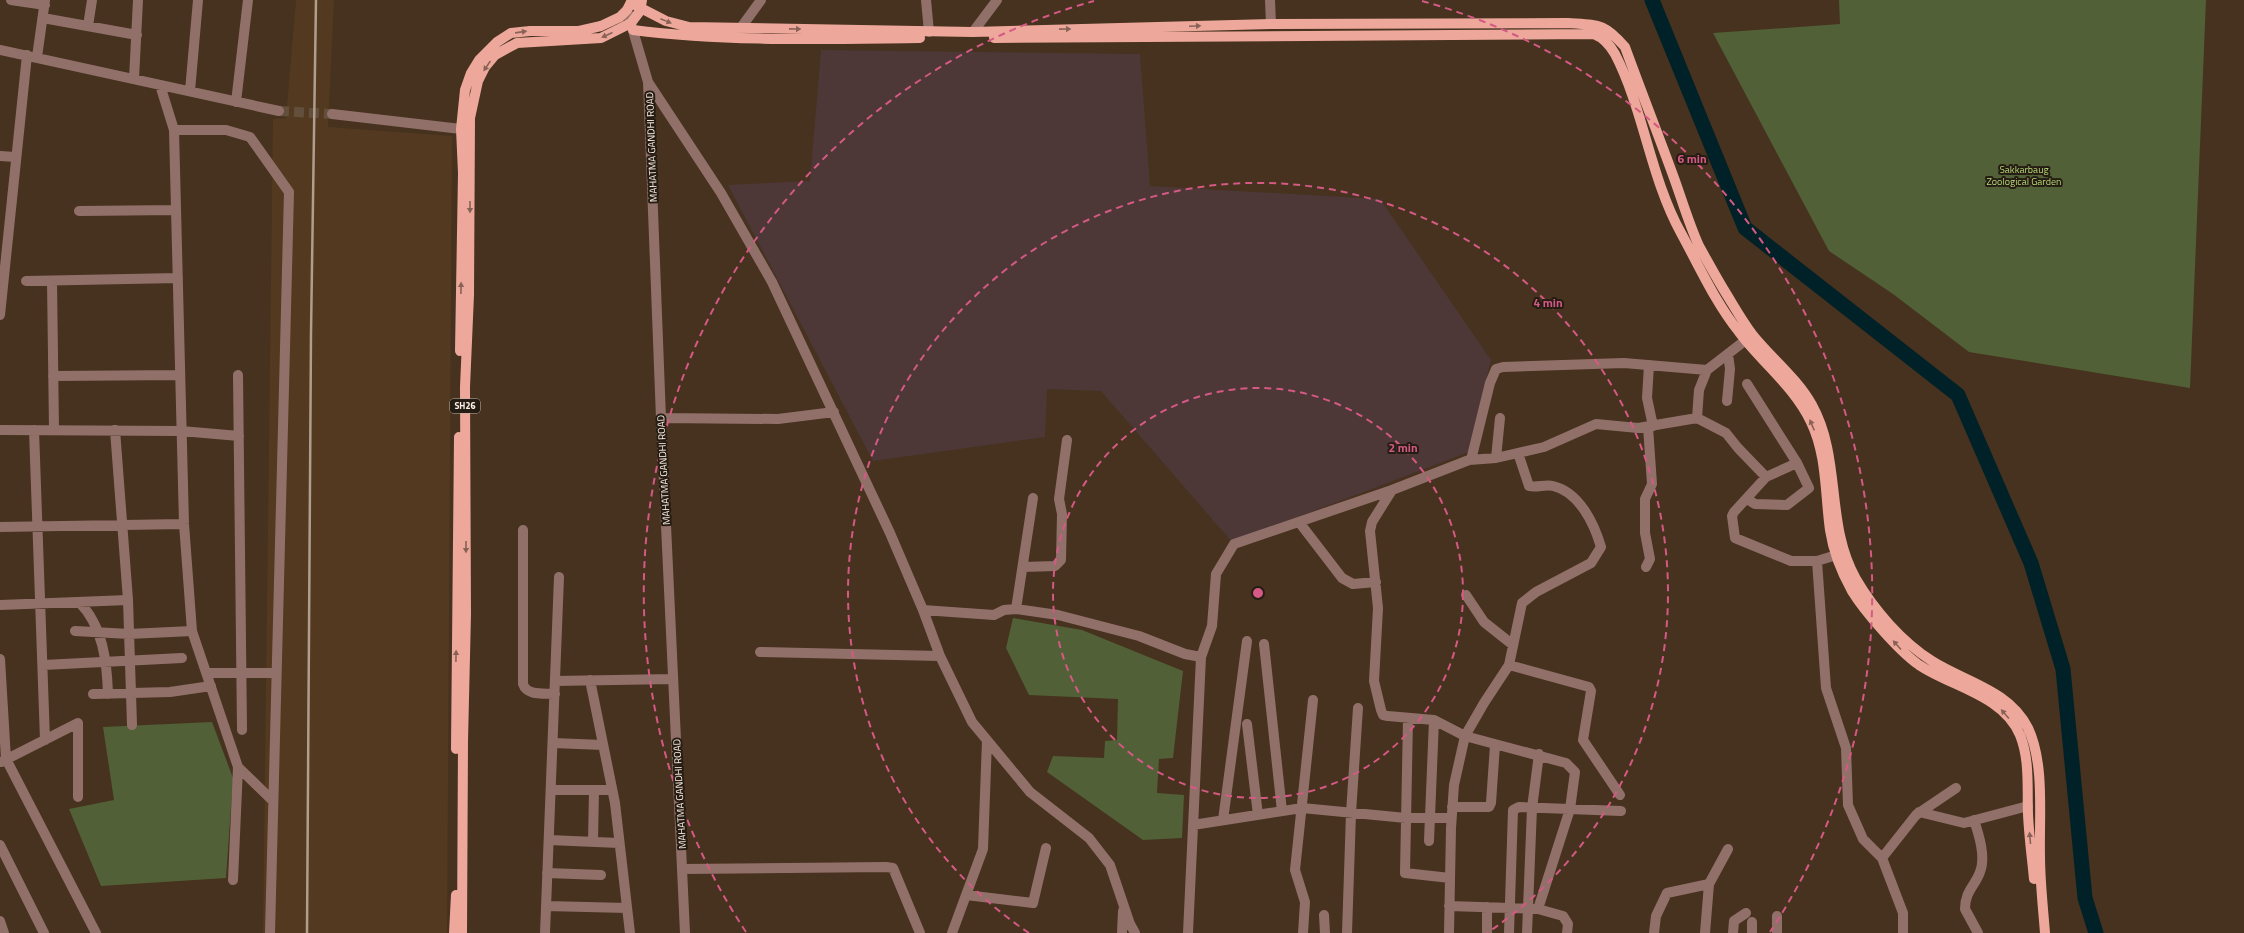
<svg xmlns="http://www.w3.org/2000/svg" width="2244" height="933" font-family="'Titillium Web',sans-serif">
<style>
.built{fill:#53391f}
.medical{fill:#4d3837}
.green{fill:#516036}
.lines{fill:none;stroke-linecap:round;stroke-linejoin:round}
.river{stroke:#002127;stroke-width:15}
.minor-tunnel{stroke:#624f3c;stroke-width:10;stroke-dasharray:10 5;stroke-linecap:butt}
.minor{stroke:#92706a;stroke-width:10}
.major{stroke:#eda89b;stroke-width:10}
.rail{stroke:#af9e8e;stroke-width:2.5}
.oneway{fill:#896257}
.ring{fill:none;stroke:#d45984;stroke-width:2;stroke-dasharray:7 5}
.labels{text-anchor:middle;stroke-width:4;stroke-linejoin:round;paint-order:stroke}
.shield{fill:#251c13;stroke:#beb1a6;stroke-width:1}
.shield-label{font-size:9px;font-weight:bold;fill:#fff1e5}
.street-label{font-size:10px;fill:#fff1e5;stroke:#251c13}
.park-label{font-size:10px;fill:#b7d877;stroke:#251c13}
.centre{fill:#d45984;stroke:#251c13;stroke-width:2}
.ring-label{font-size:12px;text-anchor:middle;font-weight:bold;fill:#d45984;stroke:#251c13;stroke-width:4;stroke-linejoin:round;paint-order:stroke}
</style>
<rect width="100%" height="100%" fill="#46321e"/>
<path class="built" d="M296,0H334L328,127L452,136L447,933H263L273,119L286,118Z"/>
<path class="medical" d="M821,50L1140,54L1150,186L1380,199L1491,360L1469,452L1232,542L1101,391L1047,389L1045,437L873,461L728,185L810,181Z"/>
<path class="green" d="M1839,0H2206L2190,388L1969,352L1893,294L1829,251L1713,33L1840,24Z
M1013,618L1082,630L1183,671L1173,758L1159,759L1157,793L1184,795L1182,838L1143,840L1047,772L1053,756L1104,758L1105,741L1117,740L1118,699L1029,695L1006,648Z
M212,722L233,778L226,878L101,886L69,809L114,800L103,727Z"/>
<g class="lines">
<path class="river" d="M1652,0L1745,228L1958,395L2031,563L2063,669L2085,898L2096,933"/>
<path class="minor-tunnel" d="M279,111L332,114"/>
<path class="minor" d="M11,0L45,5
M926,0L929,32
M1270,0L1271,24
M627,10L648,82L661,418L685,933
M43,18L137,35
M88,26L92,0
M740,29L761,0
M973,32L997,0
M0,50L279,111
M37,57L45,0
M134,79L138,0
M648,82L721,193L772,282L890,533L923,610L940,656L972,722L1030,792L1089,838L1110,865L1130,924L1135,933
M160,85L174,130H226L250,137L289,192L270,933
M190,91L198,0
M236,102L248,0
M332,114L461,129
M174,130L184,524L192,631L238,767L273,801
M0,156L15,157
M79,211L176,210
M26,281L178,278
M52,281L54,430
M0,315L27,55
M1649,365L1647,398L1653,426
M238,375L242,730
M53,376L180,375
M1747,384L1797,463L1809,488L1787,505L1755,504L1747,499
M1727,401L1730,369L1728,354
M661,418L778,419L834,412
M1697,418L1726,433L1738,448L1766,477L1797,463
M0,430L181,431L239,436
M34,430L45,740
M115,430L128,600L132,725
M1496,458L1500,418
M1471,460L1490,383L1496,369L1503,367L1624,363L1707,370L1751,336
M1766,477L1734,512L1732,516L1735,538L1791,561H1817L1843,553
M1392,490L1372,522L1370,531L1378,608L1374,681L1381,710L1383,715L1388,716L1434,720L1465,736L1566,763L1575,772L1570,809L1538,909
M1299,522L1342,578L1353,584L1376,582
M0,527L184,524
M523,530V684C527,696 543,693 555,694
M1817,561L1826,688L1846,748L1848,805L1863,839L1882,858L1903,913V933
M1023,567L1055,566L1061,560L1062,514L1059,499L1067,440
M1646,567L1650,559L1645,533V499L1652,484L1648,427
M1466,595L1484,622L1513,645
M79,602C103,626 107,662 108,694
M0,605L128,600
M1016,609L1033,498
M923,610L994,615L1004,610L1016,609L1058,615L1139,636L1185,654L1201,657
M75,631L129,634L192,631
M1264,644L1282,811
M760,652L940,656
M0,659L6,759L96,933
M43,665L182,658
M1509,665L1589,687L1591,691L1583,740L1620,795
M207,673H276
M590,680L615,803L630,933
M555,681L673,679
M93,694L170,692L211,686
M1408,719L1405,873L1450,878
M1247,724L1258,815
M553,743L603,745
M1,762L78,723V797
M551,790H612
M1452,807H1489L1491,803L1495,745
M1919,812L1964,823L2028,806
M1223,820L1247,641
M1974,820C1979,835 1986,857 1980,872C1975,886 1965,891 1965,909L1978,933
M1193,825L1302,808L1406,818H1451
M549,840L619,843
M1429,841L1434,720
M593,842L594,790
M0,845L44,933
M1882,858L1916,815L1956,788
M682,869L886,867L893,868L920,933
M547,873L601,875
M233,880L238,767
M966,895L1033,903L1046,848
M546,906L627,908
M1449,906L1538,909L1563,916L1568,924L1567,933
M1324,915L1325,933
M0,921L4,933
M545,933L559,577
M952,933L983,849L987,740
M1122,933L1123,911
M1188,933L1201,657L1212,626L1216,574L1234,544L1392,490L1469,460L1496,458L1544,447L1596,424L1638,428L1697,418L1699,390L1707,370
M1303,933L1305,902L1295,870L1313,700
M1347,933L1351,813L1358,708
M1449,933L1451,828L1454,785L1465,736L1484,703L1509,665L1522,603L1536,592L1591,563L1601,547C1594,523 1579,492 1553,486C1545,484 1537,488 1529,486L1518,453
M1487,933V907
M1509,933L1513,810L1519,807L1621,811
M1527,933L1532,808L1539,754
M1654,933L1656,916L1667,893L1709,884L1728,849
M1705,933L1709,884
M1733,933L1734,921L1746,913
M1752,933V922
M1777,933V916"/>
<path class="major" d="M631,3L666,21L689,27L973,32L1271,24L1568,23C1599,25 1604,23 1625,47C1641,91 1658,134 1674,178C1682,200 1689,224 1699,246C1708,262 1717,279 1727,295C1735,308 1743,322 1752,334C1771,358 1797,378 1812,405C1842,459 1825,525 1856,579C1874,610 1902,642 1932,661C1965,682 2009,690 2028,728C2045,764 2039,816 2040,856C2040,881 2043,907 2045,933
M633,30C728,42 824,39 920,38
M994,38L1594,34C1604,38 1610,45 1615,54C1644,110 1650,177 1681,233C1699,266 1715,302 1739,332C1762,363 1794,386 1811,422C1827,455 1825,494 1830,530C1833,550 1842,573 1852,591C1865,612 1899,651 1919,665C1952,687 2003,695 2020,735C2030,760 2027,788 2028,814C2029,836 2032,858 2034,879
M460,351L463,173L461,129L465,90L471,73L479,60L497,42L511,33L530,31H579L601,26L620,17L627,10L632,0
M456,749L459,437
M454,933L456,895
M462,933L463,741L466,614L465,387L469,295L470,118L478,81L485,67L495,55L517,43L601,38L631,23L640,11L642,0"/>
<path class="rail" d="M307,933L311,333L316,0"/>
</g>
<defs><path id="oneway-solid" d="M-6-.8H1V-3.2L6.5 0L1 3.2V.8H-6Z"/></defs>
<g class="oneway">
<use href="#oneway-solid" transform="translate(666 21) rotate(22)"/>
<use href="#oneway-solid" transform="translate(1195 26) rotate(-2)"/>
<use href="#oneway-solid" transform="translate(795 29) rotate(1)"/>
<use href="#oneway-solid" transform="translate(1065 29) rotate(-1)"/>
<use href="#oneway-solid" transform="translate(521 32) rotate(-8)"/>
<use href="#oneway-solid" transform="translate(607 35) rotate(156)"/>
<use href="#oneway-solid" transform="translate(487 66) rotate(124)"/>
<use href="#oneway-solid" transform="translate(470 207) rotate(90)"/>
<use href="#oneway-solid" transform="translate(461 288) rotate(-89)"/>
<use href="#oneway-solid" transform="translate(1812 425) rotate(-113)"/>
<use href="#oneway-solid" transform="translate(466 547) rotate(90)"/>
<use href="#oneway-solid" transform="translate(1897 645) rotate(-132)"/>
<use href="#oneway-solid" transform="translate(456 656) rotate(-89)"/>
<use href="#oneway-solid" transform="translate(2005 714) rotate(-131)"/>
<use href="#oneway-solid" transform="translate(2030 838) rotate(-95)"/>
</g>
<g class="ring">
<circle cx="1258" cy="593" r="205"/>
<path d="M1029 933A410 410 0 1 1 1487 933"/>
<path d="M746 932A614 614 0 0 1 1094 1M1422 1A614 614 0 0 1 1770 932"/>
</g>
<g class="labels">
<rect class="shield" x="450" y="399" width="30" height="14" rx="3"/>
<g class="shield-label">
<text x="465" y="409">SH26</text>
</g>
<g class="street-label">
<text transform="translate(651 147) rotate(-92)" y="4">MAHATMA GANDHI ROAD</text>
<text transform="translate(663 470) rotate(-93)" y="4">MAHATMA GANDHI ROAD</text>
<text transform="translate(679 794) rotate(-93)" y="4">MAHATMA GANDHI ROAD</text>
</g>
<g class="park-label">
<text x="2024" y="173">Sakkarbaug<tspan x="2024" dy="12">Zoological Garden</tspan></text>
</g>
</g>
<circle cx="1258" cy="593" r="6" class="centre"/>
<g class="ring-label">
<text x="1692" y="163">6 min</text>
<text x="1548" y="307">4 min</text>
<text x="1403" y="452">2 min</text>
</g>
</svg>
